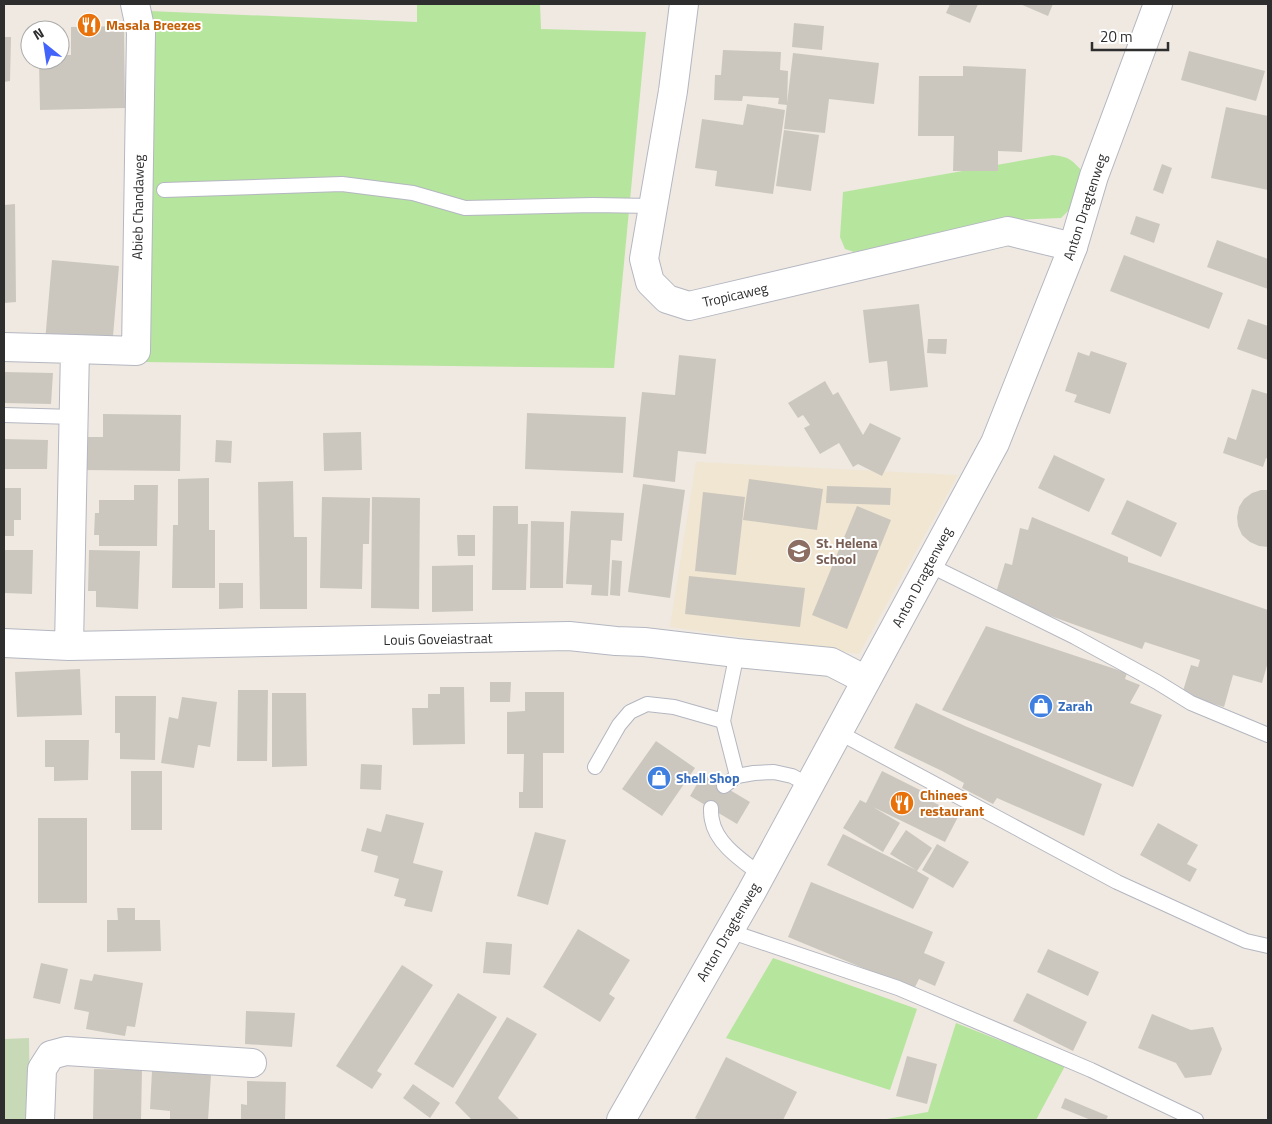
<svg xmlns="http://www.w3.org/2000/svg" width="1272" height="1124" font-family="'Titillium Web',sans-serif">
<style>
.education{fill:#f0e6d1}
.green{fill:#b6e59e}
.cemetery{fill:#c8d9b8}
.building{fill:#cbc7bf}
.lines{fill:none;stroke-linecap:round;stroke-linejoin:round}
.service-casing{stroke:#b4b7c1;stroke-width:16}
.minor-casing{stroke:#b4b7c1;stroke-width:30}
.secondary-casing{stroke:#b4b7c1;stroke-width:30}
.service{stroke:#fff;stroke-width:14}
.minor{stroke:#fff;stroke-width:28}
.secondary{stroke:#fff;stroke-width:28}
.labels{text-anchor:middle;stroke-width:4;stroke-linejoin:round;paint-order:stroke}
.food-label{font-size:14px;font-weight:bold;fill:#c56008;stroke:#fff;text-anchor:start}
.street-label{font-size:14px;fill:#2e2e2e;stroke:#fff}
.education-label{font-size:14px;font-weight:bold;fill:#785e54;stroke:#fff;text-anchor:start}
.shop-label{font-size:14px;font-weight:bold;fill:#366cbe;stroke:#fff;text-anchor:start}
</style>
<rect width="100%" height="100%" fill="#efe9e1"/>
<path class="education" d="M696,462L958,475L859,654L670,627Z"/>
<path class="green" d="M417,4H540L541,29L646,32L614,368L143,362L149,11L417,22Z
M1053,155C1069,157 1071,159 1082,171L1074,205L1061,218L1012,220L854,252L845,249L840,237L843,192Z
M773,958L917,1009L890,1090L726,1038Z
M956,1023L1065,1066L1036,1120H881L928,1112Z"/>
<path class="cemetery" d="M29,1038L30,1120H4V1039Z"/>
<path class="building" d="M950,4H978L970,23L946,13Z
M1020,4H1053L1048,16Z
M794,23L824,26L822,50L792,47Z
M124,26L125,108L40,110L39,60H60V55H71V27Z
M4,37H11L10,81L4,82Z
M723,50L781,52L780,70L788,71L787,105L778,104L779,98L743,96L742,101L714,100L715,75H721Z
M1189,51L1265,71L1256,101L1181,80Z
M793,53L879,63L874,104L829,99L825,133L784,129Z
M963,66L1026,69L1022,152L998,151V171H953L954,136H918L919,76H963Z
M747,104L785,110L773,194L715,186L717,171L695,168L702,119L743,125Z
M1226,107L1268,116V190L1211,178Z
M784,130L819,135L811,191L776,186Z
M1162,164L1172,168L1163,194L1153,190Z
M15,204L16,302L4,303V205Z
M1136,216L1160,224L1154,243L1130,234Z
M1217,240L1268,259V289L1207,267Z
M1124,255L1223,293L1209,329L1110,291Z
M52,260L119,266L112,348L45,342Z
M919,304L928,387L890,391L887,361L869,363L863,310Z
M1248,319L1268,326V360L1237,349Z
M928,339H947L946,354L927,353Z
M1091,351L1127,363L1110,414L1074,402L1077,395L1065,391L1078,352L1089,356Z
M679,355L716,359L706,454L678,451L675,482L633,477L642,392L675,395Z
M4,372L53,373L51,404L4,403Z
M825,381L833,395L838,392L863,435L870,423L901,438L882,476L858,464L853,467L839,443L820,454L804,428L810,425L803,415L798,418L788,403Z
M1252,389L1268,394V459L1266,458L1263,467L1223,453L1228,437L1236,440Z
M527,413L626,417L623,473L525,469Z
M103,414L181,415L180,471L82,470L83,437H103Z
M361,432L362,470L324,471L323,433Z
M4,439L48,440L47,469H4Z
M216,440L232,441L231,463L215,462Z
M1054,455L1105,479L1089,512L1038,488Z
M209,478V530H215V588H172L173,525H178V479Z
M749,479L823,489L817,530L743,520Z
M293,481L294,537H307V609H260L258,482Z
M643,484L685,490L670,598L628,592Z
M134,485H158L157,546H99V535H94L95,513H99V500H134Z
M827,486L891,488L890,505L826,503Z
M4,488H21V520H14V536H4Z
M1261,490H1268V547L1259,546L1250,542L1242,535L1238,526L1237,517L1239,507L1244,499L1252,493Z
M703,492L745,497L736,575L695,571Z
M322,497L370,498L369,544H363L362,589L320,588Z
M372,497L420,498L419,609L371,608Z
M1127,500L1177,523L1161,557L1111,534Z
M493,506H518V524H528L526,590H492Z
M857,506L891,520L847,629L812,615Z
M571,511L624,513L622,541L611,540L608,596L591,595L592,585L566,584Z
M1032,517L1128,557V562L1268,610V662L1262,683L1233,675L1224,707L1182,694L1191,665L1198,667L1200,660L1145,642L1142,649L995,596L1005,563L1012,565L1020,528L1028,530Z
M531,521L564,522L563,588H530Z
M457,535H475V556H458Z
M4,550H33L32,594L4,593Z
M89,550L140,551L138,609L96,607V591H88Z
M612,560L622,561L620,596L610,595Z
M473,565V611L432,612V566Z
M689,576L805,588L800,627L685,614Z
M219,583H243V608L219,609Z
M986,626L1127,673L1125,679L1140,685L1130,703L1162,715L1133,787L942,710Z
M80,669L82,715L17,717L15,672Z
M490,682H511L510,702H490Z
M440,687H464L465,744L413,745L412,708H428V694H440Z
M238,690H268L267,761H237Z
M525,692H564V753H543V808H519V792H523L524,754H507V712L525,711Z
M272,693H306L307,766L272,767Z
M115,696H156L155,760L120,759V733H115Z
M182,697L217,702L210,747L198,745L194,768L161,763L169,717L178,719Z
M916,703L965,726L1102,784L1084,836L997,798L993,804L962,788L964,783L942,771L894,748Z
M45,740H89L88,780L54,781V767H45Z
M656,741L695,768L662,816L622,789Z
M361,764L382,765L381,790L360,789Z
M131,771H162V830H131Z
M882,771L930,795L929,800L959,815L945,842L873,807L900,823L883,852L843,828L860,800L866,803Z
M703,774L750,802L737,824L690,796Z
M386,814L424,823L413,863L443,871L432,912L404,906L406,899L394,896L399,879L374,872L378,856L361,851L367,828L381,832Z
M38,818H87V903H38Z
M1158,823L1198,845L1187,864L1197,869L1190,882L1140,855Z
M906,830L932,848L917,871L929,878L913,909L827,865L843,834L916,870L890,854Z
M535,832L566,840L548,905L517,896Z
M937,844L969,862L953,888L922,870Z
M811,882L933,932L924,953L945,962L935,986L919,979L914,989L788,937Z
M117,908H135V920H160L161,951L107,952V920H118Z
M578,929L630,960L609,994L615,998L600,1022L543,987Z
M486,942L512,944L510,975L483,973Z
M1048,949L1099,972L1088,996L1037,972Z
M41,963L68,969L60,1004L33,998Z
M402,965L433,985L377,1071L382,1074L372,1089L336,1066Z
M94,974L143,983L135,1027L127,1026L125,1036L86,1029L89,1012L74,1009L80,979L92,981Z
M458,993L497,1017L453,1088L414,1064Z
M1027,993L1087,1022L1073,1051L1013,1021Z
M246,1011L295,1013L292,1047L245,1044Z
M1152,1014L1191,1030L1213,1027L1222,1049L1211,1075L1185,1078L1176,1063L1138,1048Z
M507,1017L537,1034L498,1098L520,1120H472L455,1103Z
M907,1056L937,1064L927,1104L896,1096Z
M726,1057L797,1092L783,1120H700L695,1118Z
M94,1069L142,1070L141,1120H93Z
M152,1071L211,1075L208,1120L170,1119V1111L150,1109Z
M247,1081L286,1082L285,1120H241V1104L247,1105Z
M413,1084L440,1103L430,1118L403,1098Z
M1065,1098L1108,1116L1106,1120H1091L1061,1108Z"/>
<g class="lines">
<g class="service-casing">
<path id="service" d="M164,190L342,184L413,193L465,208L593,205L653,206
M4,415L74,417
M929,565L1075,637L1157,682L1191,703L1268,735
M737,653L723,721L737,776
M838,732L1117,882L1246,941L1268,946
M595,767L619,725L630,712L647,704L674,707L723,721
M724,786L737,776L754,773L774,772L792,776L809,785
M711,808C711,812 711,816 712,820C716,844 743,861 761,875
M729,931L898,988L1091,1070L1196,1120"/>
</g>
<g class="minor-casing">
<path id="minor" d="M684,4L673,91L644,259L650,282L667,299L689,306L1008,231L1073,247
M4,347L75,349L69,646
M75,349L136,351L141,32L135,4
M4,643L69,646L569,636L616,641L644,642L737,653L831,662L866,680
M40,1120L42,1069L51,1055L66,1051L252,1063"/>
</g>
<g class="secondary-casing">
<path id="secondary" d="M621,1120L751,893L995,443L1073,247L1094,176L1158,4"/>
</g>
<use href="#service" class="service"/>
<use href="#minor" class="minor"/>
<use href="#secondary" class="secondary"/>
</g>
<defs>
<g id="restaurant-disc" transform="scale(1.25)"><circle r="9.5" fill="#e8710a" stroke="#fff"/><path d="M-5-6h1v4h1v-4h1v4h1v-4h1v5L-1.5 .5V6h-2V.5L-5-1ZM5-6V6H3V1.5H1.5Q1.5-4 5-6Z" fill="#fff"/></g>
<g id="school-disc" transform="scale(1.25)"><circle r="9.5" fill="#8d6e63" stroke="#fff"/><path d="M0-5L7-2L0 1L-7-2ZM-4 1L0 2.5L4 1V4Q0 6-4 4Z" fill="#fff"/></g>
<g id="shop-disc" transform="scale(1.25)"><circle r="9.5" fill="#3f7fe0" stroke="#fff"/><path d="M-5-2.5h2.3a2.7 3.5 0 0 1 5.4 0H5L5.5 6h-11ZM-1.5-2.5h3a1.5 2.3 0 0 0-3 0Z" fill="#fff"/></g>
</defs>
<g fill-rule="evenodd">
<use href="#restaurant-disc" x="89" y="25"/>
<use href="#school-disc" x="799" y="551"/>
<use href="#shop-disc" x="1041" y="706"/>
<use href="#shop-disc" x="659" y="778"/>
<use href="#restaurant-disc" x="902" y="803"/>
</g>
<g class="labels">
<g class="food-label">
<text x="106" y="30">Masala Breezes</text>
<text x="920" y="800">Chinees<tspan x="920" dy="16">restaurant</tspan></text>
</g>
<g class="street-label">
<text transform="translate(138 207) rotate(-89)" y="5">Abieb Chandaweg</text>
<text transform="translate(1085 207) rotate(-72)" y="5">Anton Dragtenweg</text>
<text transform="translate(735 295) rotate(-13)" y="5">Tropicaweg</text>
<text transform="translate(922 577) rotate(-62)" y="5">Anton Dragtenweg</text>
<text transform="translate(438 639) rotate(-1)" y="5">Louis Goveiastraat</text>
<text transform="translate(728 932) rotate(-60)" y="5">Anton Dragtenweg</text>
</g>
<g class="education-label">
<text x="816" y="548">St. Helena<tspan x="816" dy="16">School</tspan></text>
</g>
<g class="shop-label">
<text x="1058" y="711">Zarah</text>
<text x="676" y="783">Shell Shop</text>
</g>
</g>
<rect width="1272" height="1124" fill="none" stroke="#2e2e2e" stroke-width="10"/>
<g transform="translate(45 45) rotate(330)"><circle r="24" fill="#ffffff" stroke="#ababab"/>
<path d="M0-4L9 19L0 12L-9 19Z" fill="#4264fb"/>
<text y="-8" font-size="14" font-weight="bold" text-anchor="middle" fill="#2e2e2e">N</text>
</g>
<path d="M1092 42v8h76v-8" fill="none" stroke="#2e2e2e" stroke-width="2.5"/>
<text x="1100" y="42" font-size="15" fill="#2e2e2e" stroke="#ffffff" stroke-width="4" paint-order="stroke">20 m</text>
</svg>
